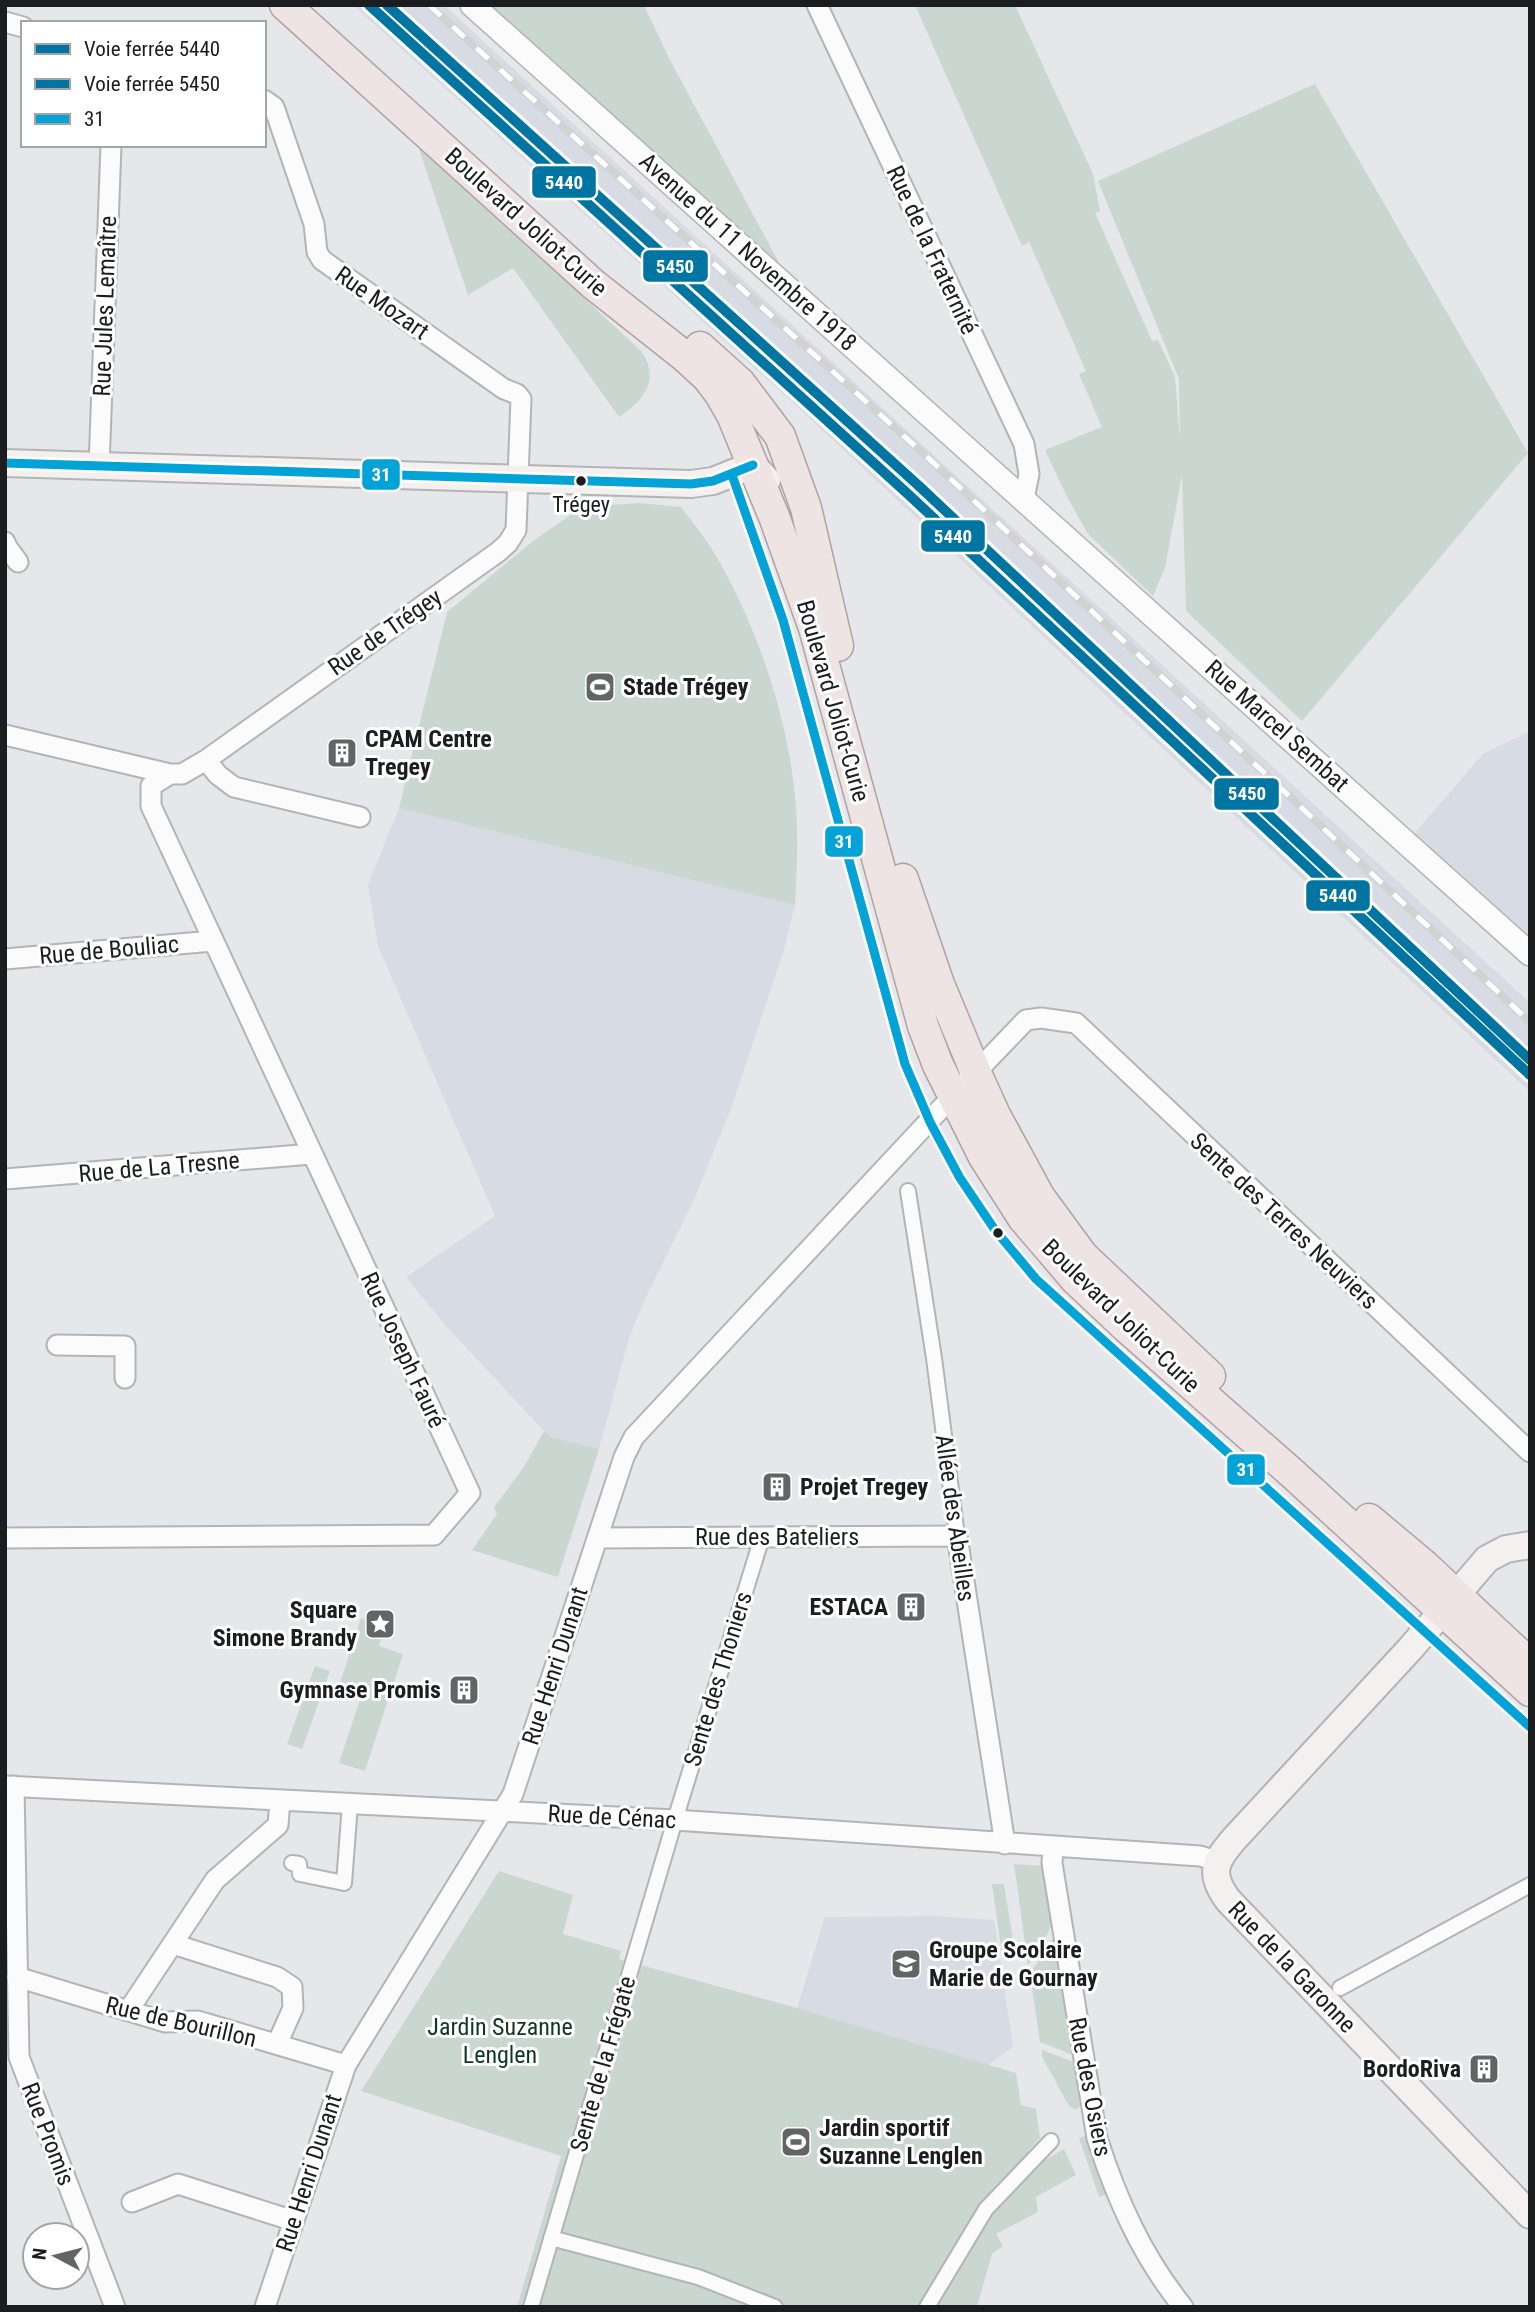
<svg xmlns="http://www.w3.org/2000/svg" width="1535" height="2312" font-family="'Roboto Condensed',sans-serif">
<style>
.built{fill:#d7dbe3}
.green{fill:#c9d7d0}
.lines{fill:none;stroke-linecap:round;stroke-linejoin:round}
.pedestrian-casing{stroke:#b3b4b6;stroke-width:18}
.minor-casing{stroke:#b3b4b6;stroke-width:23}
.tertiary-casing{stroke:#b3b4b6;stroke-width:26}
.secondary-casing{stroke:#b3b4b6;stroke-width:30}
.primary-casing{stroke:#b1a1a2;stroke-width:33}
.pedestrian{stroke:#fbfbfc;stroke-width:14}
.minor{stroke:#fbfbfc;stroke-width:19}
.tertiary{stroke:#fbfbfc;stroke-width:23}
.secondary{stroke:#f4f0f0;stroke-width:26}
.primary{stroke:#eee4e4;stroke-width:30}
.rail-casing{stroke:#d2d2d2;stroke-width:8}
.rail{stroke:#fff;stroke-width:5;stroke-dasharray:16;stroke-linecap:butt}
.bus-1-casing{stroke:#fff;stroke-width:14}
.bus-1{stroke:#03a2d7;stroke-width:9}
.rail-1-casing{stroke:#fff;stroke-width:16}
.rail-2-casing{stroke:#fff;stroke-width:16}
.rail-1{stroke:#0075a1;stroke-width:10}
.rail-2{stroke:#0075a1;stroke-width:10}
.bus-dot{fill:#1c1d1f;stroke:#fff;stroke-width:2.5}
.labels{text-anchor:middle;stroke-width:6;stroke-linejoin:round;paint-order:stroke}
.bus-label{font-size:22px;fill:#1c1d1f;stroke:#fff}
.street-label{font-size:24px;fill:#1c1d1f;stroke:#fff}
.poi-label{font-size:24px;font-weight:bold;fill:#1c1d1f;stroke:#fff;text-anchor:start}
.park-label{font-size:24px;fill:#0e3723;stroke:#fff}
.line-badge{stroke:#fff;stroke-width:2.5}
.badge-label{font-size:19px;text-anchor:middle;font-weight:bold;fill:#fff}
</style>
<rect width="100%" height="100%" fill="#e6e7ea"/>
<path class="built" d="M353,5H444L1530,1003V1092L802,411Z
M1530,731V936L1413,835L1483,754Z
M399,808L795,905L784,950L732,1106L694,1200L645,1299L629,1338L599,1449L551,1437L544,1431L445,1325L406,1277L495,1216L378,946L368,885Z
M934,1916L994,1920L1013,2047L988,2065L797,2008L825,1917Z"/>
<path class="green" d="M486,5H644L669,58L786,276Z
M915,5H1015L1093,174L1100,211L1095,213L1152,341L1158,340L1175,377L1180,441L1179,379L1098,181L1315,84L1528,453L1302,721L1186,611L1182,475L1165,568L1153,596L1088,534L1067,497L1045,450L1102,427L1079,374L1086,371L1029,242L1022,246Z
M422,147L641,351C661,379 644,401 619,417L513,268L468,295L419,149Z
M639,503L681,507C692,522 704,536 713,551C754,619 785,708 794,787C799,826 797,866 795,905L399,808L447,612L533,541L576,511L595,506Z
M544,1431L551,1437L599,1449L558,1577L472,1550L497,1514L494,1507L524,1467Z
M361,1618L386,1626L379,1646L403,1654L365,1771L339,1763L360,1700L337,1692Z
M315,1666L330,1671L302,1749L287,1744Z
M1014,1864L1045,1866L1053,1921L1042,1946L1028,1965Z
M499,1871L573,1895L563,1934L621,1951L619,1959L797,2008L1016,2073L1021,2105L1036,2109L1040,2138L1028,2151L1032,2173L1045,2160L1064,2149L1076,2175L1036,2197L1038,2212L996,2234L1003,2246L992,2254L977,2307H517L561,2156L361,2091Z
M992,1884H1004L1015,1953L1002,1954Z
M1055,1935L1073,2055L1040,2042L1030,1974Z
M1042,2050L1074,2062L1080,2107L1075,2110L1069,2106L1042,2057Z
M1088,2135L1108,2194L1099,2197L1079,2138Z"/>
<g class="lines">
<g class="pedestrian-casing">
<path id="pedestrian" d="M908,1191L934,1358L957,1536
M292,1863L299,1864L300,1874L344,1883L350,1804
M1340,1988L1530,1885
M551,2238L698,2277L775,2307
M531,2307L675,1820L762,1537
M927,2307L986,2209L1051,2141"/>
</g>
<g class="minor-casing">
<path id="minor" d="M817,5L1024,444L1029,474L1024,499
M5,22L23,27
M99,467L111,145
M5,542L7,547L18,562
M5,735L170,774H182L206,760L498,552L508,543L516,530L521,399L517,394L504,389L322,260L317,252L314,224L274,107L264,100
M206,760L218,775L234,787L360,817
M5,959L213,941
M5,1179L312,1154
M57,1345L125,1346V1378
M5,1538L434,1535L470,1493L151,806V786L170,774
M598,1538L957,1536L1005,1844
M5,1786L675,1820L1200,1856L1217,1861
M14,1786L19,2057L115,2307
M1053,1848L1052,1863L1097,2138C1117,2200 1142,2256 1183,2307
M173,1944L277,1977L292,1987L293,2008L277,2044
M17,1977L165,2022L198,2021L346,2065
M128,2011L215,1880L278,1825L280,1800
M132,2202L178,2184L294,2221
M265,2307L346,2065L513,1794L624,1457L634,1437L929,1121L1026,1020L1041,1018L1076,1023L1530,1452"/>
</g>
<g class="tertiary-casing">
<path id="tertiary" d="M472,5L1530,954"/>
</g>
<g class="secondary-casing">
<path id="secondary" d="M5,463L691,484L713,481L753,465L767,480
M1530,1545L1506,1549L1487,1559L1410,1649L1235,1838C1215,1861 1208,1873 1228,1900L1530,2215"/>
</g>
<g class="primary-casing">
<path id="primary" d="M285,5L593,284L684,356L707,377L720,394L732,415L775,519L814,628L923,1026L938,1065L984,1157L1023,1218L1075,1279L1126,1327L1294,1475L1530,1691
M700,347L740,383L780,436L806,508L838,646
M903,879L939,984L976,1073L995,1115L1039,1196L1083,1256L1210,1376
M1369,1519L1424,1565L1530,1664"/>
</g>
<use href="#pedestrian" class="pedestrian"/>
<use href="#minor" class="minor"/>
<use href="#tertiary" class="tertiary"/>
<use href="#secondary" class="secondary"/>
<use href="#primary" class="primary"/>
<g class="rail-casing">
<path id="rail" d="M429,5L937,466L1530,1022"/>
</g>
<use href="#rail" class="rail"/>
<g class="bus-1-casing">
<path id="bus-1" d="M5,463L691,484L713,481L753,465
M732,475L783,620L905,1064L930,1122L960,1178L995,1230L1036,1279L1530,1727"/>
</g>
<use href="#bus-1" class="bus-1"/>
<g class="rail-1-casing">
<path id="rail-1" d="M369,5L909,495L1530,1075"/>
</g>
<g class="rail-2-casing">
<path id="rail-2" d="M387,5L919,486L1530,1060"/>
</g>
<use href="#rail-1" class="rail-1"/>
<use href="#rail-2" class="rail-2"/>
</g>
<defs>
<g id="stadium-square" transform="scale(1.575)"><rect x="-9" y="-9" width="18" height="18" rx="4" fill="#636466" stroke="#fff"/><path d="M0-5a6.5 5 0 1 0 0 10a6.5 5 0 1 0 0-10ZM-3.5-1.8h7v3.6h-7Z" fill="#fff"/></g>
<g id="building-square" transform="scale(1.575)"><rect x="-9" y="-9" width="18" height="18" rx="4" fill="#636466" stroke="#fff"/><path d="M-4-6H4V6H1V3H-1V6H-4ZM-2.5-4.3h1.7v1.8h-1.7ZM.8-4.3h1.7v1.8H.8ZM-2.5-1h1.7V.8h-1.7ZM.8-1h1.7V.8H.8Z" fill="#fff"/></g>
<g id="sight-square" transform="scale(1.575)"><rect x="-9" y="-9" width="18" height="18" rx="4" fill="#636466" stroke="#fff"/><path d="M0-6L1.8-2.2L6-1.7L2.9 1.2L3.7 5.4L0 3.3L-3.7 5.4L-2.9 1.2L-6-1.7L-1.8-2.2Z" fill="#fff"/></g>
<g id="school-square" transform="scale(1.575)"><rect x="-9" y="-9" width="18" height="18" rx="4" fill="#636466" stroke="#fff"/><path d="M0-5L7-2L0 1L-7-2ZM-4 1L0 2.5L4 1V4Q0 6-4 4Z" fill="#fff"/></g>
</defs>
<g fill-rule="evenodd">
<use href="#stadium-square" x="600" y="687"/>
<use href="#building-square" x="342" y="753"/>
<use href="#building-square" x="777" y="1487"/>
<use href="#building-square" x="911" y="1607"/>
<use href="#sight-square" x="380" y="1624"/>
<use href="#building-square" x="464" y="1690"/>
<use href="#school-square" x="906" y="1964"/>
<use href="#building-square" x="1484" y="2069"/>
<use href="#stadium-square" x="796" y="2142"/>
</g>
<g class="bus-dot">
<circle cx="581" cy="481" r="6"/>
<circle cx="998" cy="1233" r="6"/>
</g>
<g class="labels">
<g class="bus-label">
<text x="581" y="512">Trégey</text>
</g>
<g class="street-label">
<text transform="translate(526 222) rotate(42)" y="8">Boulevard Joliot-Curie</text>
<text transform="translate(932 250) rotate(65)" y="8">Rue de la Fraternité</text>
<text transform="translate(748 252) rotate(42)" y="8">Avenue du 11 Novembre 1918</text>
<text transform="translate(382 303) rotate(35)" y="8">Rue Mozart</text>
<text transform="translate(105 306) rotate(-88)" y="8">Rue Jules Lemaître</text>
<text transform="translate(385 632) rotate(-35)" y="8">Rue de Trégey</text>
<text transform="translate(833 701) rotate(74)" y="8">Boulevard Joliot-Curie</text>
<text transform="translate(1277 726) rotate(42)" y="8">Rue Marcel Sembat</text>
<text transform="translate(109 950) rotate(-5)" y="8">Rue de Bouliac</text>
<text transform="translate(159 1167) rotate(-5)" y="8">Rue de La Tresne</text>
<text transform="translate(1284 1221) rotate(43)" y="8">Sente des Terres Neuviers</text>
<text transform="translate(1121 1316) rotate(44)" y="8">Boulevard Joliot-Curie</text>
<text transform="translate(403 1350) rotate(65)" y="8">Rue Joseph Fauré</text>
<text transform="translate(955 1518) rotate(82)" y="8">Allée des Abeilles</text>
<text x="777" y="1545">Rue des Bateliers</text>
<text transform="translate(555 1666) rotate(-72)" y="8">Rue Henri Dunant</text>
<text transform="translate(718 1679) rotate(-73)" y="8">Sente des Thoniers</text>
<text transform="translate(612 1817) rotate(3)" y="8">Rue de Cénac</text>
<text transform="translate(1292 1967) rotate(46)" y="8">Rue de la Garonne</text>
<text transform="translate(181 2022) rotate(13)" y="8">Rue de Bourillon</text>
<text transform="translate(603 2064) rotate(-74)" y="8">Sente de la Frégate</text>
<text transform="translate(1090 2087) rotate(79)" y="8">Rue des Osiers</text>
<text transform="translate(48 2134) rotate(69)" y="8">Rue Promis</text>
<text transform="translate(309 2173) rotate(-72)" y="8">Rue Henri Dunant</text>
</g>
<g class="poi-label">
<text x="623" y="695">Stade Trégey</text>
<text x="365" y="747">CPAM Centre<tspan x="365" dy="28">Tregey</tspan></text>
<text x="800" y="1495">Projet Tregey</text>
<text x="888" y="1615" text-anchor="end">ESTACA</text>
<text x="357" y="1618" text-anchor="end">Square<tspan x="357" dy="28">Simone Brandy</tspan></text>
<text x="441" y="1698" text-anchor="end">Gymnase Promis</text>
<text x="929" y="1958">Groupe Scolaire<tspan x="929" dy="28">Marie de Gournay</tspan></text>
<text x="1461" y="2077" text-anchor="end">BordoRiva</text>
<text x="819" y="2136">Jardin sportif<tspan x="819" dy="28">Suzanne Lenglen</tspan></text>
</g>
<g class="park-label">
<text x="500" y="2035">Jardin Suzanne<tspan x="500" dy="28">Lenglen</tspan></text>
</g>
</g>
<g class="line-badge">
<rect x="531" y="165" width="66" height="34" rx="7" fill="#0075a1"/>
<rect x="642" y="249" width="67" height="34" rx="7" fill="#0075a1"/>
<rect x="361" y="458" width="40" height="33" rx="7" fill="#03a2d7"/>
<rect x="920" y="519" width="66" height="34" rx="7" fill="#0075a1"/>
<rect x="1213" y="777" width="67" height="34" rx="7" fill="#0075a1"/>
<rect x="824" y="825" width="40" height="33" rx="7" fill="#03a2d7"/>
<rect x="1305" y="879" width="66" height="33" rx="7" fill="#0075a1"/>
<rect x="1226" y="1453" width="40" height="33" rx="7" fill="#03a2d7"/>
</g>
<g class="badge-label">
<text x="564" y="189">5440</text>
<text x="675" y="273">5450</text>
<text x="381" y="481">31</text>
<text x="953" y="543">5440</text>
<text x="1247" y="800">5450</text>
<text x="844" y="848">31</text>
<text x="1338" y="902">5440</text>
<text x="1246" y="1476">31</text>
</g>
<rect width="1535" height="2312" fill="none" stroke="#1c1d1f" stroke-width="14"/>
<rect x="21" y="21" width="245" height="126" fill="#ffffff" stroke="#a4a5a5" stroke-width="2"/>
<rect x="35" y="44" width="35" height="10" fill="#0075a1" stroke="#a4a5a5" stroke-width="2"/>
<text x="84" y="56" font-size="21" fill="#1c1d1f">Voie ferrée 5440</text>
<rect x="35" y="79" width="35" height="10" fill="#0075a1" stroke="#a4a5a5" stroke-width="2"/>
<text x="84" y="91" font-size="21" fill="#1c1d1f">Voie ferrée 5450</text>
<rect x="35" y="114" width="35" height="10" fill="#03a2d7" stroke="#a4a5a5" stroke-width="2"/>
<text x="84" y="126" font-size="21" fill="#1c1d1f">31</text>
<g transform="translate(56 2256) rotate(277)"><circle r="33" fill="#ffffff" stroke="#a4a5a5" stroke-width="2"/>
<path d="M0-5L12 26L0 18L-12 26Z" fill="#636466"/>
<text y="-10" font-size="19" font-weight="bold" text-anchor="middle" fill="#1c1d1f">N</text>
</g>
</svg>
